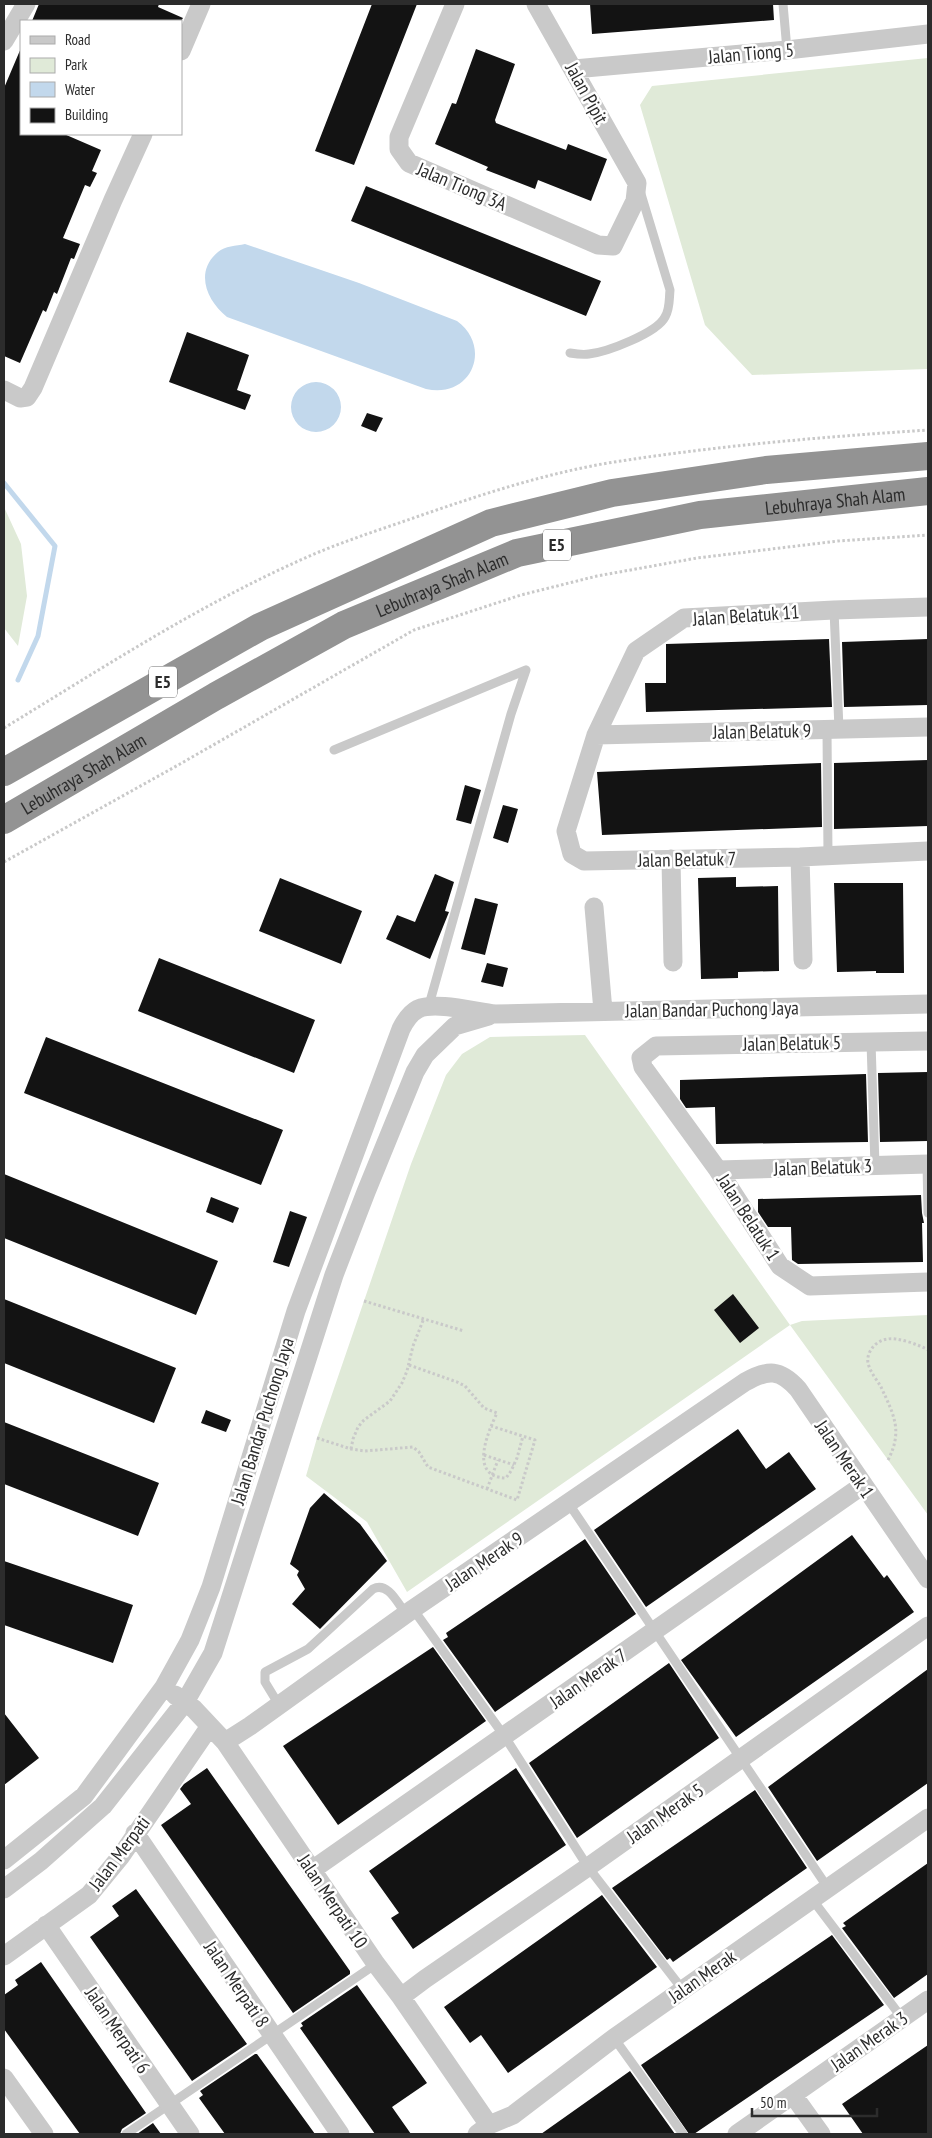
<svg xmlns="http://www.w3.org/2000/svg" width="932" height="2138" font-family="'PT Sans Narrow',sans-serif">
<style>
.green{fill:#e0ead8}
.water{fill:#c2d8ec}
.lines{fill:none;stroke-linecap:round;stroke-linejoin:round}
.stream{stroke:#c2d8ec;stroke-width:5}
.building{fill:#131313}
.path{stroke:#c9c9c9;stroke-width:3;stroke-dasharray:2.5 2.5;stroke-linecap:butt}
.lane{stroke:#c9c9c9;stroke-width:9}
.street{stroke:#c9c9c9;stroke-width:19}
.highway{stroke:#939393;stroke-width:28}
.labels{text-anchor:middle;stroke-width:5;stroke-linejoin:round;paint-order:stroke}
.shield{fill:#fff;stroke:#6b6b6b;stroke-width:1}
.shield-label{font-size:18px;font-weight:bold;fill:#2c2c2c}
.street-label{font-size:19px;fill:#2c2c2c;stroke:#fff}
</style>
<rect width="100%" height="100%" fill="#fff"/>
<path class="green" d="M928,58V369L752,375L705,325L640,105L652,86Z
M4,507L21,544L27,596L18,646L4,628Z
M585,1035L790,1325L802,1321L928,1315V1515L790,1325L407,1592L367,1522L306,1476L317,1438L411,1164L446,1075L462,1054L490,1037Z"/>
<path class="water" d="M245,244L359,283L457,321C492,346 473,399 426,389L227,317C207,301 194,272 218,252C225,246 236,246 245,244Z
M291 407a25 25 0 1 1 50 0a25 25 0 1 1-50 0Z"/>
<g class="lines">
<path class="stream" d="M4,483L55,546L38,636L18,680"/>
</g>
<path class="building" d="M39,4H159L158,7L183,18L181,21H32Z
M372,4H417L354,165L315,151Z
M590,4H773L774,20L592,34Z
M21,48V134H64L101,150L92,171L97,173L90,187L85,185L63,238L80,244L74,259L71,258L57,294L54,292L46,312L43,310L20,363L4,356V88Z
M476,49L515,64L495,120L496,123L566,150L568,144L607,159L591,201L538,180L535,189L486,170L488,167L435,144L452,103L456,104Z
M366,186L601,281L586,316L351,221Z
M187,332L249,355L237,390L251,395L245,410L169,382Z
M367,413L383,418L376,432L361,426Z
M829,639L832,707L646,712L645,683H666V644Z
M928,639V705L844,707L842,642Z
M928,760V826L834,829V763Z
M821,763L822,827L602,835L597,772Z
M465,785L481,790L471,824L456,820Z
M503,805L518,809L508,843L493,838Z
M435,874L454,882L445,911L449,912L430,959L386,939L397,915L415,922Z
M736,877V887L778,886L779,971L738,972V978L701,979L698,878Z
M280,878L362,911L341,964L259,931Z
M834,883H903L904,973H876V971L837,972Z
M475,898L498,904L485,955L461,949Z
M159,958L315,1020L294,1073L138,1011Z
M487,963L508,968L503,987L481,982Z
M46,1037L283,1130L261,1185L24,1093Z
M928,1072V1141L880,1142L878,1073Z
M866,1074L868,1142L716,1144L715,1107L686,1108L680,1099V1080Z
M4,1174L218,1261L196,1315L4,1238Z
M921,1195L922,1213L924,1223H922L923,1262L798,1264L792,1260L791,1227H768L758,1212V1199Z
M211,1197L239,1208L233,1223L206,1212Z
M290,1211L307,1217L289,1267L273,1262Z
M733,1294L759,1328L740,1343L714,1310Z
M4,1299L176,1368L154,1423L4,1363Z
M206,1410L231,1420L226,1432L201,1423Z
M4,1422L159,1483L138,1536L4,1484Z
M738,1429L766,1469L789,1452L816,1489L646,1607L594,1530Z
M324,1493L360,1524L387,1561L320,1629L292,1604L305,1589L297,1575L299,1571L290,1564L310,1508Z
M852,1535L884,1578L887,1575L914,1612L736,1737L681,1660Z
M585,1539L636,1614L495,1712L443,1640L448,1637L446,1633Z
M4,1561L133,1605L113,1663L4,1625Z
M433,1647L486,1721L338,1825L283,1746Z
M669,1663L719,1738L577,1838L529,1763Z
M928,1669V1783L817,1861L768,1787Z
M4,1713L39,1758L4,1785Z
M207,1768L350,1971V1974L293,2013L161,1825L191,1804L180,1789L184,1784Z
M516,1768L566,1845L413,1949L391,1918L399,1913L369,1871Z
M755,1790L807,1868L673,1962L670,1958L667,1960L612,1888Z
M928,1863V1974L894,1998L842,1928L846,1926L843,1923Z
M136,1889L247,2044L192,2081L90,1937L119,1916L112,1906Z
M602,1895L657,1967L508,2073L481,2035L470,2043L444,2007Z
M832,1935L884,2005L694,2134H689L641,2065Z
M41,1962L146,2113L122,2129L120,2134H80L4,2029V1995L18,1985L15,1980Z
M357,1985L427,2083L392,2107L411,2134H375L300,2028L303,2026L301,2023Z
M928,2045V2134H863L842,2104Z
M255,2054H257L315,2134H225L199,2098L203,2095L200,2091Z
M630,2071L675,2134H541Z
M153,2123L161,2134H137Z"/>
<g class="lines">
<path class="path" d="M4,728C106,666 208,599 319,552C353,538 388,527 422,515C483,494 544,474 608,463C714,446 821,437 928,430
M4,862L180,764L414,630L521,595L597,576L697,558L838,541L928,535
M364,1301L464,1331
M409,1365L457,1382L465,1386L484,1408L497,1413C488,1432 468,1477 506,1478L511,1471L517,1458L523,1436
M317,1438L351,1449L365,1451L413,1447L419,1452L428,1467L517,1500L535,1440L491,1426
M351,1449L353,1439L358,1427L364,1420L390,1401L402,1383L407,1371L413,1346L424,1318
M484,1455L514,1465
M888,1460C903,1431 894,1415 881,1387C877,1380 870,1372 868,1363C866,1352 876,1340 888,1339C897,1337 920,1345 928,1350
M487,1489L498,1460"/>
<path class="lane" d="M783,4L787,50
M570,353C576,354 583,355 589,354C607,352 657,333 665,317C670,309 669,300 670,290L641,194
M834,610L839,729
M827,730L828,856
M334,750L526,670
M429,1005L511,714L526,670
M871,1042L875,1166
M927,1164L928,1213
M569,1504L828,1888
M413,1609L505,1737L588,1867L683,1990
M279,1705L265,1682V1672L308,1649L373,1589C388,1581 398,1604 406,1614
M812,1899L902,2018
M614,2038L683,2134
M126,2134L376,1964"/>
<path class="street" d="M455,4L399,137V149L409,163L598,245L613,246L635,201L637,183L536,4
M4,41L26,4
M181,51L201,4
M574,69L787,50L928,34
M4,390L20,398L27,397L33,388L113,200L143,134
M928,607L834,610L684,618L636,651L596,735L566,831L572,854L584,861L800,857L928,851
M596,735L928,727
M800,857L803,960
M671,859L673,962
M594,907L603,1011
M928,1041L656,1046L641,1058L643,1067L718,1170L780,1266L810,1286L928,1282
M718,1170L928,1164
M175,1695L194,1709L225,1742L376,1964L401,1997L489,2125
M225,1742L250,1726L413,1609L745,1382C768,1369 780,1369 798,1389L928,1579
M135,1833L340,2134
M4,1860L84,1796L164,1687L190,1640L211,1587L296,1311L401,1029C405,1021 410,1013 418,1009C435,1001 476,1012 495,1014L928,1004
M312,1870L863,1485
M4,1889L41,1861L103,1806L185,1702L213,1653L334,1275L366,1192L415,1072L425,1055L455,1026L489,1016
M46,1925L190,2134
M4,1956L89,1895L121,1856L210,1726
M401,1997L425,1979L588,1867L928,1626
M4,2078L44,2134
M793,2095L821,2134
M477,2134L489,2125L513,2115L614,2038L928,1818
M737,2134L928,2000"/>
<g class="highway">
<path d="M4,772L260,627L491,523L612,493L766,470L928,456"/>
<path id="s1" d="M4,820L216,696L344,625L517,553L700,515L928,491"/>
</g>
</g>
<g class="labels">
<g class="shield">
<rect x="543" y="529.5" width="28" height="31" rx="4"/>
<rect x="149" y="666.5" width="28" height="31" rx="4"/>
</g>
<g class="shield-label">
<text x="557" y="551">E5</text>
<text x="163" y="688">E5</text>
</g>
<g class="street-label">
<text transform="translate(751 53) rotate(-5)" y="7">Jalan Tiong 5</text>
<text transform="translate(587 93) rotate(61)" y="7">Jalan Pipit</text>
<text transform="translate(462 186) rotate(23)" y="7">Jalan Tiong 3A</text>
<text dy="7" stroke="none"><textPath href="#s1" startOffset="902">Lebuhraya Shah Alam</textPath></text>
<text dy="7" stroke="none"><textPath href="#s1" startOffset="498">Lebuhraya Shah Alam</textPath></text>
<text transform="translate(746 615) rotate(-4)" y="7">Jalan Belatuk 11</text>
<text transform="translate(762 731) rotate(-1)" y="7">Jalan Belatuk 9</text>
<text dy="7" stroke="none"><textPath href="#s1" startOffset="92">Lebuhraya Shah Alam</textPath></text>
<text transform="translate(687 859) rotate(-1)" y="7">Jalan Belatuk 7</text>
<text transform="translate(712 1009) rotate(-1)" y="7">Jalan Bandar Puchong Jaya</text>
<text transform="translate(792 1043) rotate(-1)" y="7">Jalan Belatuk 5</text>
<text transform="translate(823 1167) rotate(-2)" y="7">Jalan Belatuk 3</text>
<text transform="translate(749 1217) rotate(57)" y="7">Jalan Belatuk 1</text>
<text transform="translate(262 1421) rotate(-73)" y="7">Jalan Bandar Puchong Jaya</text>
<text transform="translate(845 1459) rotate(56)" y="7">Jalan Merak 1</text>
<text transform="translate(484 1561) rotate(-34)" y="7">Jalan Merak 9</text>
<text transform="translate(588 1678) rotate(-35)" y="7">Jalan Merak 7</text>
<text transform="translate(665 1813) rotate(-35)" y="7">Jalan Merak 5</text>
<text transform="translate(119 1853) rotate(-53)" y="7">Jalan Merpati</text>
<text transform="translate(333 1901) rotate(56)" y="7">Jalan Merpati 10</text>
<text transform="translate(702 1976) rotate(-35)" y="7">Jalan Merak</text>
<text transform="translate(237 1984) rotate(56)" y="7">Jalan Merpati 8</text>
<text transform="translate(118 2030) rotate(56)" y="7">Jalan Merpati 6</text>
<text transform="translate(869 2041) rotate(-35)" y="7">Jalan Merak 3</text>
</g>
</g>
<rect width="932" height="2138" fill="none" stroke="#2c2c2c" stroke-width="10"/>
<rect x="20" y="20" width="162" height="115" fill="#ffffff" stroke="#ababab"/>
<rect x="30" y="36" width="25" height="8" fill="#c9c9c9" stroke="#ababab"/>
<text x="65" y="45" font-size="15" fill="#2c2c2c">Road</text>
<rect x="30" y="58" width="25" height="15" fill="#e0ead8" stroke="#ababab"/>
<text x="65" y="70" font-size="15" fill="#2c2c2c">Park</text>
<rect x="30" y="82" width="25" height="15" fill="#c2d8ec" stroke="#ababab"/>
<text x="65" y="95" font-size="15" fill="#2c2c2c">Water</text>
<rect x="30" y="108" width="25" height="15" fill="#131313" stroke="#ababab"/>
<text x="65" y="120" font-size="15" fill="#2c2c2c">Building</text>
<path d="M752 2108v8h125v-8" fill="none" stroke="#2c2c2c" stroke-width="2.5"/>
<text x="760" y="2108" font-size="15" fill="#2c2c2c" stroke="#ffffff" stroke-width="4" paint-order="stroke">50 m</text>
</svg>
